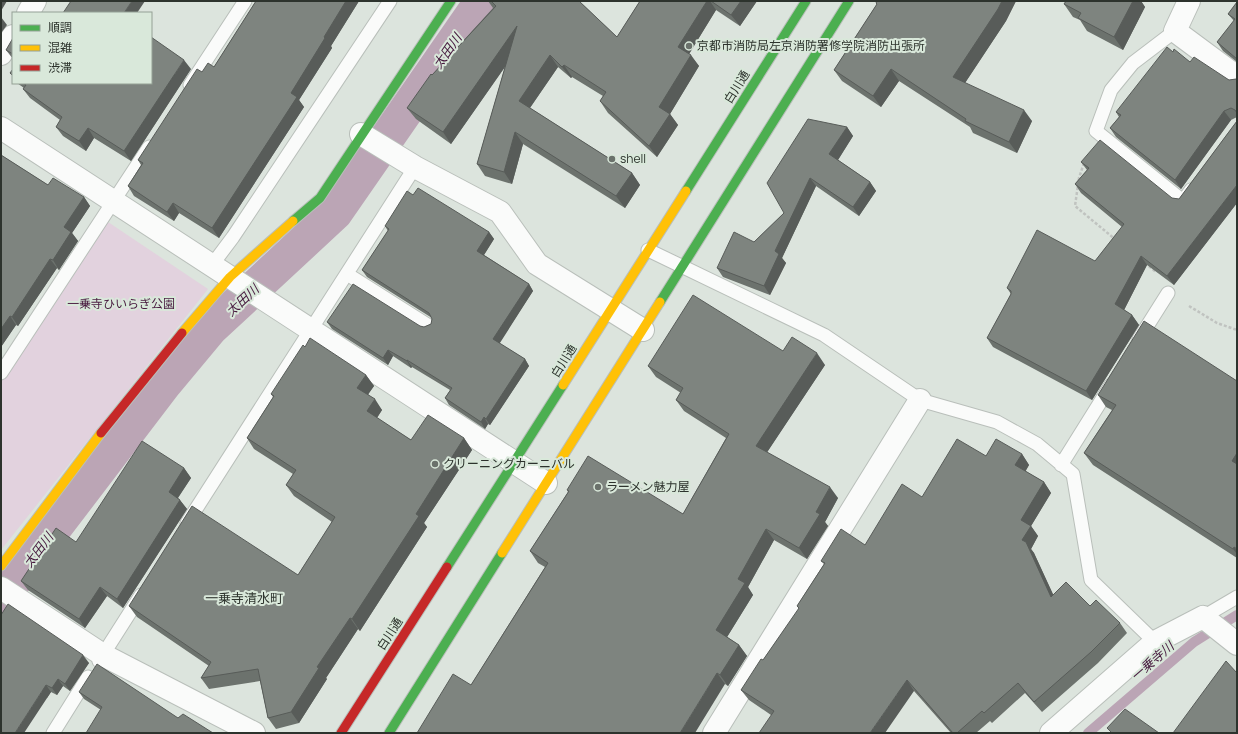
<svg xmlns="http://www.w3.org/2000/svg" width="1238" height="734" font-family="Manrope,'Noto Sans JP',sans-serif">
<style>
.green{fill:#e2d2de}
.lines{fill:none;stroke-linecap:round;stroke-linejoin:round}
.stream{stroke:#bba5b5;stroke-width:10}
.canal{stroke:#bba5b5;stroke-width:35}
.lane-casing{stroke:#b9bfba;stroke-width:15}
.street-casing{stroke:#b9bfba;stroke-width:24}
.fast-casing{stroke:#b9bfba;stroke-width:11}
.slow-casing{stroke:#b9bfba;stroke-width:11}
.jam-casing{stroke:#b9bfba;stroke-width:11}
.path{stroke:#c0c3c0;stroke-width:2.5;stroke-dasharray:3 2;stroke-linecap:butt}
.lane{stroke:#fafbfa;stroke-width:13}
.street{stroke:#fafbfa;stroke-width:22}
.fast{stroke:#4caf50;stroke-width:9}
.slow{stroke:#ffc107;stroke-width:9}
.jam{stroke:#c62828;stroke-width:9}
.wall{fill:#6c726d}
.shaded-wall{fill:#585c59}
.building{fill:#7e847f;stroke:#585c59}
.poi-dot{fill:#6a716b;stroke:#d9e8da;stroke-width:1.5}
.labels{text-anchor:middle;stroke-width:4;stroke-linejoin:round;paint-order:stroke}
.poi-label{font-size:12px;fill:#2d332d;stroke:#d9e8da;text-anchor:start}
.street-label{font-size:12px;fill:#2d332d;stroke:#d9e8da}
.park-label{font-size:12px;fill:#491b40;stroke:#d9e8da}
.water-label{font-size:13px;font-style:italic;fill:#471a3f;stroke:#d9e8da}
.neighbourhood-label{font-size:13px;fill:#2d332d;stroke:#d9e8da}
</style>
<rect width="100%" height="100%" fill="#dce4dd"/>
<path class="green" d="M105,220L208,289L1,550V381Z"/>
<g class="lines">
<path class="stream" d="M1088,733L1194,642L1237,615"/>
<path class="canal" d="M1,598L165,383L210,329L335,213L482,1"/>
<g class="lane-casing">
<path id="lane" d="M1175,31L1133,63L1111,90L1096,131L1183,201L1191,190
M190,85L245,1
M648,250L824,335L920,400L997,422L1037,444L1073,474L1091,580L1155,642
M212,265L233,237L390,1
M347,274L429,326
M1139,339L1168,293
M1,373L149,147
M1061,465L1111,385
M187,523L415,167
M1203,617L1237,597
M99,661L141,595
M53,733L88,677"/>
</g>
<g class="street-casing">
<path id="street" d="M1189,1L1175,31L1237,77
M28,13L35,1
M1,54L13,36
M1,128L546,483
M361,134L415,167L500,212L537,264L643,330
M1,588L103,655L254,733
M714,733L920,400
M1051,733L1155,642L1203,617L1237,644"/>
</g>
<g class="fast-casing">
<path id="fast" d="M686,191L806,1
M293,221L320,198L451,1
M660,302L849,1
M447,567L563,385
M389,733L502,553"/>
</g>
<g class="slow-casing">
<path id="slow" d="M182,333L230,277L293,221
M563,385L686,191
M502,553L660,302
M1,566L101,433"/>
</g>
<g class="jam-casing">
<path id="jam" d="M101,433L182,333
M341,733L447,567"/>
</g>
<path class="path" d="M1084,163L1079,178L1075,206L1116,240
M1145,263L1156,272
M1189,306L1217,323L1237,330"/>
<use href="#lane" class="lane"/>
<use href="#street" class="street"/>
<use href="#fast" class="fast"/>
<use href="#slow" class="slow"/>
<use href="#jam" class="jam"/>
</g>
<path class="wall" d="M256,1H359L331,46L332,48L299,100L304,107L219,238L179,213L174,221L134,196L128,186L141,165L138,160L202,72L214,67Z
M488,1H579L617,37L640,1H757L740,26L716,10L689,54L699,66L670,114L678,125L657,157L608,113L600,101L603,96L572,77L571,78L558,67L530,108L632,173L640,185L625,208L523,144L512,184L485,176L477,164L505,67L451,144L416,119L407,108L432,75L493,8Z
M877,1H1016L1006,21L965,83L1032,121L1017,153L973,133L970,127L899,81L881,107L842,81L834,70L877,4L876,3Z
M1066,1H1141L1145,7L1123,50L1087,31L1080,20L1073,17L1064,4Z
M1237,2V62L1223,51L1217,42L1234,21L1228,14Z
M13,38V59L6,50Z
M1173,52L1190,62L1229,80L1236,79L1237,78V117L1231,120L1181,189L1116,137L1110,128L1119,117L1116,112Z
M191,69L131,161L94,138L86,151L63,136L56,127L60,120L30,98L23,89L24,88L17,83H151Z
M1237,121V203L1174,285L1147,265L1124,310L1132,315L1139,325L1092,400L993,347L987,338L1011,294L1007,288L1095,261L1122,227L1081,193L1075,184L1087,170L1081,162L1172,198L1179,199Z
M847,127L853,136L838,160L870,182L876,191L859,216L816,186L782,258L786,263L770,295L723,277L717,268L754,242L784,213Z
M1,155L48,185L84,197L90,206L72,233L78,241L59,270L57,268L18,326L16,325L1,347Z
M413,195L489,232L494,239L484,255L529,284L533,291L499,343L525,359L529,366L490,425L488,424L485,429L449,405L445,398L450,390L412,367L411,368L393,356L388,365L332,329L327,322L420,326L424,327L431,324L432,319V318L367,277L362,270L388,231L385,226Z
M783,351L825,365L767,452L838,498L825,522L828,526L807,559L774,540L748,587L753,595L727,637L739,645L747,656L728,686L725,684L471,685L545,567L538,563L530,551L568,492L567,490L683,514L726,438L684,411L676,400L681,393L656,377L648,366Z
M366,375L374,386L368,394L382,410L377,418L411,440L464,438L472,450L424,523L427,527L360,631L358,629L326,678L327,679L299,723L276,729L268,718L260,681L209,689L201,678L209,666L137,617L129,606L298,575L332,522L294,496L286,485L293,474L254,449L247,438L273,397L271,394Z
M1237,381V558L1093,465L1084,453L1112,410L1106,407L1098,395Z
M1022,454L1029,465L1025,471L1044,482L1051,493L1031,526L1038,536L1031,549L1034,553L1053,595L1090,606L1120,623L1127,633L1098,663L1042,712L1025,693L992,723L990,721L976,733H951L914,691L771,715L749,700L741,690L763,660L799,609L797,606L824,564L821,561L865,545L922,497L986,456Z
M184,468L191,478L178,498L187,509L123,608L107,596L85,628L28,590L21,581L76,542Z
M1,615L89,663L70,691L63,686L57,695L51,692L47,698Z
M79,692L178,718L101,710L84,699Z"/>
<path class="shaded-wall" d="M1,1H7L1,11Z
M132,1H145L137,13H124Z
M346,1H359L331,46L332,48L299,100L304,107L219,238L212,228L291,93L324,37Z
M707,1H710L716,10L686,59L678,47Z
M741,1H757L740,26L731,15Z
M1002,1H1016L1006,21L961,89L953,77Z
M1133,1H1141L1145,7L1123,50L1114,37Z
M1,17L7,25L1,33Z
M517,26L525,38L451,144L443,132Z
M550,55L558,67L527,112L519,101Z
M691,55L699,66L670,114L678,125L657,157L649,146L659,107Z
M184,60L191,69L131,161L124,151Z
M564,65L572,77L571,78L562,67Z
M891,69L899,81L881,107L873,96Z
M1024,110L1032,121L1017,153L1009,142Z
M1224,111L1231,120L1181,189L1175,180Z
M847,127L853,136L836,163L829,154Z
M88,128L94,138L86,151L79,141Z
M515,132L523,144L512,184L504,172Z
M632,173L640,185L625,208L616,196Z
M810,178L816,186L782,258L786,263L770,295L764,286L775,251Z
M870,182L876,191L859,216L853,207Z
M1237,185V203L1174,285L1167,276Z
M84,197L90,206L72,233L78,241L59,270L53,260L64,227Z
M173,203L179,213L174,221L167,212Z
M489,232L494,239L482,258L477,251Z
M1141,256L1147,265L1122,314L1115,304Z
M50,259L57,268L18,326L12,317Z
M529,284L533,291L498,346L493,339Z
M1132,315L1139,325L1092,400L1086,391Z
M10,316L16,325L1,347V329Z
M388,350L393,356L388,365L383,358Z
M817,353L825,365L764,457L756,446Z
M525,359L529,366L490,425L486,419Z
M407,360L412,367L411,368L407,361Z
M366,375L374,386L365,399L357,388Z
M375,399L382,410L374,422L367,411Z
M484,417L488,424L485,429L481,422Z
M464,438L472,450L424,523L427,527L360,631L352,619L416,514Z
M1237,453V468L1232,461Z
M1022,454L1029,465L1023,476L1015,465Z
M184,468L191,478L175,502L169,492Z
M1044,482L1051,493L1031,526L1038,536L1031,549L1034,553L1059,607L1051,597L1022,540L1021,520Z
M830,487L838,498L825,522L828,526L807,559L799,548L816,512Z
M180,500L187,509L123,608L117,599Z
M766,529L774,540L748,587L753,595L724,642L716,630L738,579Z
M1234,547L1237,551V554L1233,549Z
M100,587L107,596L85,628L79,619Z
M350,618L358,629L326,678L327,679L299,723L291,712L317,667Z
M739,645L747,656L728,686L720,675Z
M83,655L89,663L70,691L65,684Z
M717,673L725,684L695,733H680Z
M58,679L63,686L57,695L52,688Z
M907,680L914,691L885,733H870Z
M46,685L51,692L24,733H15Z"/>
<path class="building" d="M71,1H132L124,13H63Z
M256,1H346L324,37L325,38L291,93L297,97L212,228L173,203L167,212L128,186L143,163L138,160L197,69L202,72L208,63L214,67Z
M491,1H579L617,37L640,1H707L678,47L691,55L659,107L670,114L649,146L600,101L606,92L564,65L562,67L550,55L519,101L632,173L616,196L515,132L504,172L477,164L517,26L443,132L407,108L431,74L432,75L496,6Z
M711,1H741L731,15Z
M877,1H1002L998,9L953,77L1024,110L1009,142L965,121L966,119L891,69L873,96L834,70L877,4L876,3Z
M1066,1H1133L1114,37L1078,18L1081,13L1064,4Z
M1237,2V59L1217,42L1235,19L1228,14Z
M151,37L184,60L124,151L88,128L79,141L56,127L62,117L23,89L26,85L23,83H151Z
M13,38V54L6,50Z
M1167,47L1173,52L1174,49L1190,62L1194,57L1229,80L1236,79L1237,78V113L1235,110L1231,108L1224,111L1175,180L1110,128L1121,115L1116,112Z
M13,69V76L10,73Z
M808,119L847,127L829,154L870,182L853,207L810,178L775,251L779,254L764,286L717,268L734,232L754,242L784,213L767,183Z
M1237,121V185L1167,276L1141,256L1115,304L1132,315L1086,391L987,338L1011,294V291L1007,288L1037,230L1095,261L1124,224L1075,184L1089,168L1081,162L1100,140L1172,198L1179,199Z
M1,155L48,185L53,178L84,197L64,227L71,232L53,260L50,259L12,317L10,316L1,329Z
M418,188L489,232L477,251L529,284L493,339L525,359L486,419L484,417L481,422L445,398L452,388L407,360V361L388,350L383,358L327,322L353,284L420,326L424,327L431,324L432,319L429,313L362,270L389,229L385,226L407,191L413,195Z
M693,295L783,351L792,337L817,353L756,446L830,487L816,512L820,514L799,548L766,529L738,579L745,583L716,630L739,645L720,675L717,673L680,733H417L453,674L471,685L548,563L530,551L569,491L567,490L588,456L683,514L729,434L676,400L683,388L648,366Z
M1144,321L1237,381V453L1232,461L1237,464V549L1234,547L1233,549L1084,453L1116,405L1098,395Z
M310,338L366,375L357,388L375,399L367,411L411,440L428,415L464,438L416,514L419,516L352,619L350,618L317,667L319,668L291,712L268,718L258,669L201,678L211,662L129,606L192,506L298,575L335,517L286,485L296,470L247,438L274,396L271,394L303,345L305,347Z
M957,439L986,456L996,439L1022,454L1015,465L1044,482L1021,520L1031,526L1022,540L1026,542L1051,597L1066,582L1090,606L1096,600L1120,623L1091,652L1034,702L1018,683L984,713L982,711L957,733H953L907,680L870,733H759L774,711L741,690L761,659L763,660L799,608L797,606L825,563L821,561L841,529L865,545L902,484L922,497Z
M142,441L184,468L169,492L180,500L117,599L100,587L79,619L21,581L56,528L76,542Z
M8,604L83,655L65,684L58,679L52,688L46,685L15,733H1V615Z
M1226,661L1237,673V733H1173Z
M97,664L178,718L183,714L213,733H86L102,707L79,692Z
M1125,709L1159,733H1112L1107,728Z"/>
<g class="poi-dot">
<circle cx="689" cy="46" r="4"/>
<circle cx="612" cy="159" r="4"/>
<circle cx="435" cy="464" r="4"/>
<circle cx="598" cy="487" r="4"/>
</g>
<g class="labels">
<g class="poi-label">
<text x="697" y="50">京都市消防局左京消防署修学院消防出張所</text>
<text x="620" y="163">shell</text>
<text x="443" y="468">クリーニングカーニバル</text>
<text x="606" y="491">ラーメン魅力屋</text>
</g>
<g class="street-label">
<text transform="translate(737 87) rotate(-58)" y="4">白川通</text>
<text transform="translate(564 361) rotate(-58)" y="4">白川通</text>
<text transform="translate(390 634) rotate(-57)" y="4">白川通</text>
</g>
<g class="park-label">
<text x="121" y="308">一乗寺ひいらぎ公園</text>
</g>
<g class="water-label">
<text transform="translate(447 51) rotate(-55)" y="5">太田川</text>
<text transform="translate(242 300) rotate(-43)" y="5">太田川</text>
<text transform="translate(38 550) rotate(-53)" y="5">太田川</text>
<text transform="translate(1152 661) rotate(-41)" y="5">一乗寺川</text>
</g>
<g class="neighbourhood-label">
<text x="244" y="603">一乗寺清水町</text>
</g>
</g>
<rect width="1238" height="734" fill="none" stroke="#2d332d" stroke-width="4"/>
<rect x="12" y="12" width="140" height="72" fill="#d9e8da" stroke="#94a095"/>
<rect x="20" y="25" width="20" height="6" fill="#4caf50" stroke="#94a095"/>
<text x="48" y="32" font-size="12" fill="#2d332d">順調</text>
<rect x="20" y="45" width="20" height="6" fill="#ffc107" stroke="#94a095"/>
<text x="48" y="52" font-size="12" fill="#2d332d">混雑</text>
<rect x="20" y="65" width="20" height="6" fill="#c62828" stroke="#94a095"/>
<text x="48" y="72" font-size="12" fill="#2d332d">渋滞</text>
</svg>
